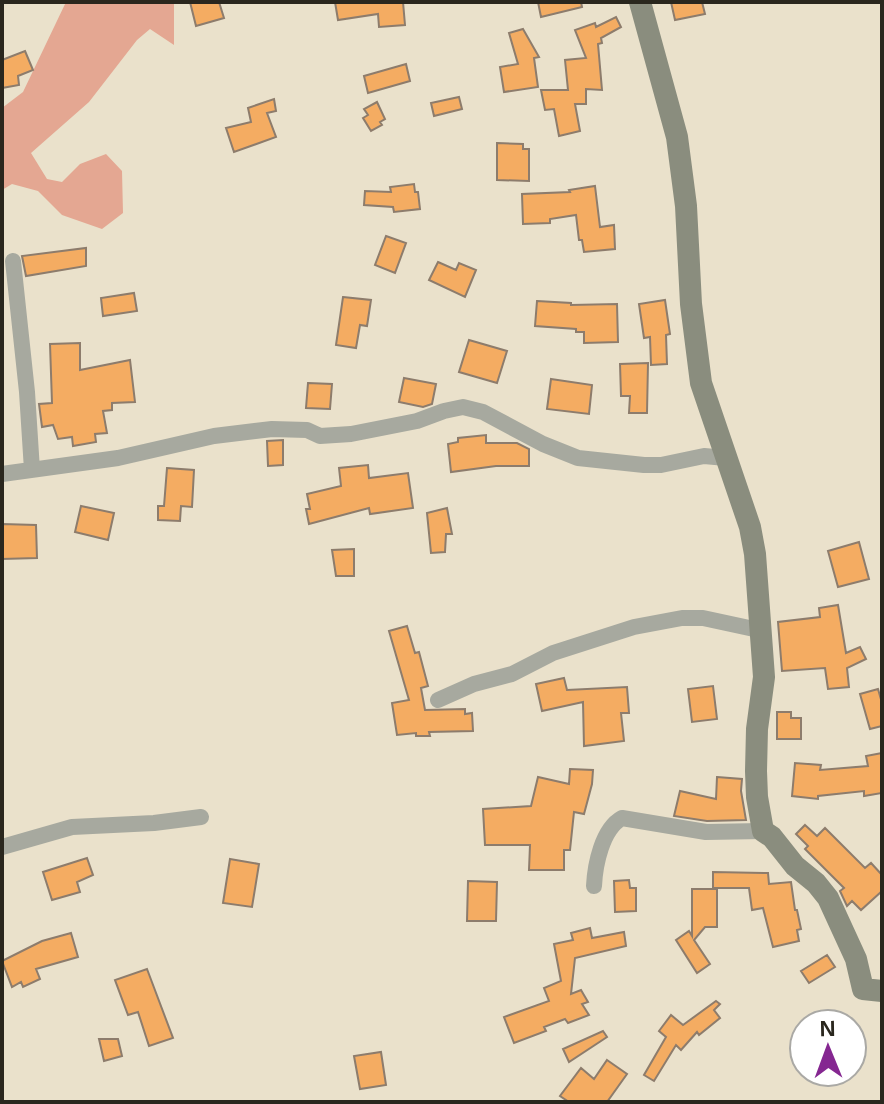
<svg xmlns="http://www.w3.org/2000/svg" width="884" height="1104" font-family="Helvetica,sans-serif">
<style>
.green{fill:#e4a792}
.building{fill:#f4ac62;stroke:#8d7c6c;stroke-width:2}
.lines{fill:none;stroke-linecap:round;stroke-linejoin:round}
.street{stroke:#a7a99f;stroke-width:16}
.secondary{stroke:#8a8d7e;stroke-width:22}
</style>
<rect width="100%" height="100%" fill="#eae1cb"/>
<path class="green" d="M66,2H174V45L150,29L137,40L89,102L31,153L47,179L62,182L80,164L106,154L122,171L123,213L102,229L62,215L38,191L12,184L2,190V108L23,92Z"/>
<path class="building" d="M190,2H219L224,18L196,26Z
M335,2H403L405,25L379,27L378,14L338,20Z
M538,2H581L582,7L541,17Z
M671,2H702L705,14L675,20Z
M616,17L621,27L601,38L602,43L598,44L602,90L586,89V104H575L580,131L559,136L554,109L545,110L541,90H568L565,60L586,58L575,30L595,23L596,27Z
M523,29L539,57L534,58L538,87L504,92L500,67L518,64L509,33Z
M25,51L33,70L18,76L19,85L2,88V60Z
M406,64L410,81L368,93L364,76Z
M459,97L462,109L434,116L431,103Z
M274,99L276,111L267,113L276,137L234,152L226,128L251,122L248,108Z
M377,102L385,119L380,122L382,125L371,131L363,118L368,115L364,109Z
M497,143L523,144V149H529V181L497,180Z
M414,184L415,192H418L420,209L394,212L393,207L364,205L365,191L391,192L390,187Z
M595,186L600,227L614,225L615,249L584,252L582,240H579L576,215L550,219V223L523,224L522,194L570,192L569,190Z
M386,236L406,243L395,273L375,265Z
M86,248V266L26,276L22,256Z
M438,262L456,270L459,263L476,270L465,297L429,280Z
M134,293L137,311L103,316L101,298Z
M343,297L371,300L367,326L360,325L356,348L336,345Z
M665,300L670,334L666,335L667,364L651,365L650,337L644,338L639,304Z
M537,301L571,303V305L617,304L618,342L584,343V332H576V329L535,326Z
M469,340L507,351L497,383L459,372Z
M80,343V370L130,360L135,402L112,403V410L103,411L107,433L95,434L96,442L73,446L72,437L58,439L53,425L42,427L39,404L52,403L50,344Z
M648,363L647,413H629L630,396H621L620,364Z
M404,378L436,384L432,404L423,407L399,402Z
M551,379L592,385L589,414L547,409Z
M308,383L332,384L330,409L306,408Z
M486,435V443H517L529,449V466H496L451,472L448,444L458,442V438Z
M283,440V465L268,466L267,441Z
M368,465L369,478L408,473L413,508L370,514L369,508L309,524L306,509H310L307,494L341,486L339,468Z
M167,468L194,470L192,507L181,506L180,521L158,520V506H164Z
M81,506L114,513L108,540L75,532Z
M447,508L452,534H446L445,552L431,553L427,513Z
M2,524L36,525L37,558L2,559Z
M859,542L869,579L838,587L828,551Z
M354,549V576H336L332,550Z
M838,605L846,653L860,647L866,659L847,668L849,687L828,689L825,668L782,671L778,622L820,617L819,608Z
M407,626L415,653L419,652L428,686L421,688L425,710L465,709V714L472,713L473,731L429,732L430,736H416V733L397,735L392,703L409,700L389,631Z
M564,678L567,690L627,687L629,713H621L624,741L584,746L583,702L542,711L536,684Z
M713,686L717,719L692,722L688,689Z
M878,689L882,703V726L870,729L860,694Z
M777,712H791V718H801V739H777Z
M882,753V793L864,796V791L818,796V799L792,796L795,763L821,765L820,770L868,766L866,756Z
M570,769L593,770L592,784L584,814L574,812L570,850H564V870H529L530,845H485L483,809L531,806L538,777L569,784Z
M717,777L742,779L741,791L746,820L707,821L674,816L680,791L716,799Z
M805,825L817,836L825,828L865,868L871,863L882,875V891L861,910L852,901L847,906L840,891L844,888L805,849L808,846L796,834Z
M87,858L93,875L77,882L80,892L52,900L43,872Z
M230,859L259,864L252,907L223,903Z
M713,872L768,873L769,884L791,882L795,910H797L801,929L797,930L799,941L773,947L763,908L752,910L749,888H713Z
M629,880L630,888H636V911L615,912L614,881Z
M468,881L497,882L496,921H467Z
M692,889H717V927H705L694,940L710,964L697,973L676,940L689,931L692,936Z
M590,928L592,938L624,932L626,946L575,958L571,994L581,990L588,1002L582,1004L589,1015L568,1023L565,1019L544,1027L546,1031L514,1043L504,1017L549,1001L544,988L561,981L554,944L573,940L571,933Z
M71,933L78,957L36,969L40,979L23,987L21,982L12,987L2,961L42,941Z
M827,955L835,967L809,983L801,971Z
M147,969L173,1038L149,1046L138,1012L128,1015L115,980Z
M716,1001L720,1004L714,1010L720,1018L699,1035L697,1032L681,1050L676,1045L654,1081L644,1075L666,1037L659,1031L671,1015L683,1025Z
M603,1031L607,1037L569,1062L563,1049Z
M99,1039H118L122,1056L104,1061Z
M381,1052L386,1085L360,1089L354,1056Z
M607,1060L627,1074L607,1102H569L560,1096L581,1068L594,1079Z"/>
<g class="lines">
<path class="street" d="M13,261L27,392L32,470
M2,474L118,458L214,436L272,429L307,430L320,436L351,434L417,421L444,411L463,407L483,412L543,444L578,458L644,465H661L704,456L726,458
M438,700L474,684L512,674L553,653L634,627L682,618H703L754,629L762,634
M2,847L72,827L154,823L201,817
M594,886C595,865 602,829 622,818L706,832L763,831"/>
<path class="secondary" d="M640,2L677,137L686,206L691,304L701,383L750,527L755,554L764,677L757,729L756,771L757,797L763,831L772,837L795,866L816,883L828,898L856,959L863,989L882,991"/>
</g>
<rect width="884" height="1104" fill="none" stroke="#2a271e" stroke-width="8"/>
<g transform="translate(828 1048) rotate(359)"><circle r="38" fill="#ffffff" stroke="#aaa9a5" stroke-width="2"/>
<path d="M0-6L14 30L0 20L-14 30Z" fill="#852791"/>
<text y="-12" font-size="22" font-weight="bold" text-anchor="middle" fill="#2a271e">N</text>
</g>
</svg>
